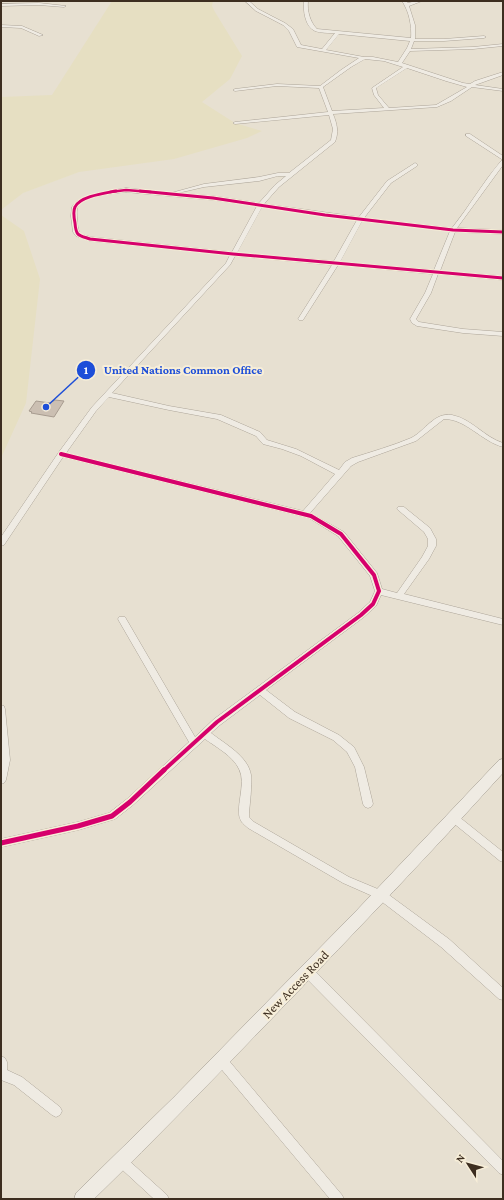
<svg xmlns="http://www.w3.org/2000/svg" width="504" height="1200" font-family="'Crimson Pro',serif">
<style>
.farmland{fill:#e6dfc2}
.building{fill:#cbbfb2;stroke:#a89c90}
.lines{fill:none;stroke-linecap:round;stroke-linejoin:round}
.street-casing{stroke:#ada599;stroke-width:1}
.secondary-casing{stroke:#9c958a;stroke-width:1}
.street{fill:#efebe3;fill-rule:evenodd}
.secondary{fill:#efebe3;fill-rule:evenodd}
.cycleway-far3-casing{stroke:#f7eed8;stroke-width:4}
.cycleway-far2-casing{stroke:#f7eed8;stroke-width:5}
.cycleway-far1-casing{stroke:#f7eed8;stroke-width:6}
.cycleway-casing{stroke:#f7eed8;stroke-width:8}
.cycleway-far3{stroke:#d6006c;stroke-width:2.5}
.cycleway-far2{stroke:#d6006c;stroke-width:3}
.cycleway-far1{stroke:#d6006c;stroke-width:4}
.cycleway{stroke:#d6006c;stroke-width:5}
.labels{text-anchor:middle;stroke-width:4;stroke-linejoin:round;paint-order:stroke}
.near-street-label{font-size:13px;fill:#3d2e20;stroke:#f7eed8}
.leader{fill:none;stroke:#1d4ed8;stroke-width:1.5}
.callout-dot{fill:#1d4ed8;stroke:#f7eed8;stroke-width:1.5}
.mark-label{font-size:12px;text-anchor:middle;font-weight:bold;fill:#fff}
.callout-label{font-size:12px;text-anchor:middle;font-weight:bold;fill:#1d4ed8;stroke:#f7eed8;stroke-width:4;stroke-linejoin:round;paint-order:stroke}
</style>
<rect width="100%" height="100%" fill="#e7e0d1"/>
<path class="farmland" d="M112,1H213L212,6L215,12L242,56L230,79L202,102L235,123L262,131L247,138L174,159L79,172L23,193L1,210V97L52,95Z
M1,215L24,231L40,279L26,403L1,458Z"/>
<path class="building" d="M55,400L64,401L54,417L31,413L32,412L29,411L36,401L50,403Z"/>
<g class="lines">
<g class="street-casing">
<path id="street" d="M245,1H249L258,9L285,23L293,29L301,45L322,49L335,33C329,33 320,33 315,31C305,27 303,10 304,1H308C307,11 310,22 317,29L411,38C412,26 409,11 402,1H406L408,3L416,1H422L409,6L415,25V39H444L484,36L486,37L484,38L444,41H414L411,49L473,47L503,44V46L473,49L410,51L402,63L463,83L470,84L475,81L503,72V75L475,85L503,89V91L472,87L451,101L437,107L333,114C337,124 339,132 335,142L279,187L264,204L359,217L387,181L415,163L417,164V166L391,183L364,218L452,228C469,207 483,182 501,161L503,160V165L457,228L503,230V234L455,232L440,271L503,276V280L438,274L431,293L416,319L419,322L463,329L503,332V336L463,333L417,326L412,323L410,319L425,293L433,274L338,265L303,320H299L298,319L332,265L235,256L230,265L112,393L169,406L221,415L260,432L267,440L296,449L339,470L345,462L352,458C371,452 392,446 411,438C425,431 434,412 452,415C472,419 484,437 503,443V447C481,441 466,419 444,419L416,441L358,462L351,466L310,513L344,532L377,573L382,589L397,593L422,557L428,546V539L424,532L397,509L398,507H404L430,528L436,539V546L429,559L404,594L503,619V625L381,595L376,606L364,617L266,690L295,712L339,735L354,747L364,767L373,804L371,807L368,808L365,807L363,804L355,767L347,752L333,740L289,718L260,695L220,725L211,733C225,744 248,756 251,775C252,788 250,801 249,813V817L254,822L349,877L385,892L449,939L503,988V1000L499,999L441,947L377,898L343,883L248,828C246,826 243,824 241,821C234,809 247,784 239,769C233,756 216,747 205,739L133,805L115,819L78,830L1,847V839L78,822L109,813L127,799L189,742L119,621L118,619L119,617H125L195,737L214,719L358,613L370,602L375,591L370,576L338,536L309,518L63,457L4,545L1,546V537L59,452L92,407L226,263L230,255L90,241L76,236L73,232L71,216L72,207L76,202L81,199L98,193L126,188L171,193L204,184L259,177L278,173H289L331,140L333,129L329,115L235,124L233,123L235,122L328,112L319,88L277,86L235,91L233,90L235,89L277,84L320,86L341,70L359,58L297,47L289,31L283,25L256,11ZM339,34L410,41L407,48L398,62L373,57H364L326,50ZM365,59L384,61L403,67L372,88L374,95L384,108L332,111L323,87L351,67ZM407,68L446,81L467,87L436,105L389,108L378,95L376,88ZM278,176H286L275,185L259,203L213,196L178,193L204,187L259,181ZM126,192L213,200L257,206L232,252L91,237L80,234C78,229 77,224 77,218C77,215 76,209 78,206C84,196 115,193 126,192ZM262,207L357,220L334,261L237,253ZM362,221L450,231L434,270L340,262ZM109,397L169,410L217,419L256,436L263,444L282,449L301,456L335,474L303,511L66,453L96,411Z
M39,3L66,6L64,7L39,5L1,6V4Z
M1,25L22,26L43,35L39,36L21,28L1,27Z
M466,134H470L503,156V160L466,136Z
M1,705L4,706L5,709L10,760L6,780L4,783L1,784Z
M455,815L458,816L503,852V862L500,861L452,822L450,819L452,816Z
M307,966L311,967L503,1161V1175L499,1173L303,975L302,971L303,967Z
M221,1054L225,1056L342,1195L344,1199H330L217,1064L215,1060L217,1056Z
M1,1056L5,1058L7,1062V1070L22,1077L60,1107L62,1111L60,1115L56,1117L52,1115L14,1085L1,1080Z
M121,1155L125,1157L167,1195L169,1199H154L117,1165L115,1161L117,1157Z"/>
</g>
<g class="secondary-casing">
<path id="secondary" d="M503,759V773C431,853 357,930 282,1008C220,1072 158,1137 94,1199H74L76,1193L174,1097L357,910L499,760Z"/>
</g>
<use href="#street" class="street"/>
<use href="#secondary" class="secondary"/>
<g class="cycleway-far3-casing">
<path id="cycleway-far3" d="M110,192L126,190L151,192"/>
</g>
<g class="cycleway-far2-casing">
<path id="cycleway-far2" d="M116,191C106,193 80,196 75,207C73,211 74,218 75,223C76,236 78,235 90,239L233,254L503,278
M140,191L213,198L325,215L453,230L503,232"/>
</g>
<g class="cycleway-far1-casing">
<path id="cycleway-far1" d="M61,454L311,516L341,534L374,575L379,591L373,604L361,615L217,722L163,771"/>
</g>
<g class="cycleway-casing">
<path id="cycleway" d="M1,843L78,826L112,816L130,802L164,770"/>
</g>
<use href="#cycleway-far3" class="cycleway-far3"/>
<use href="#cycleway-far2" class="cycleway-far2"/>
<use href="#cycleway-far1" class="cycleway-far1"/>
<use href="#cycleway" class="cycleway"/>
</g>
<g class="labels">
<g class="near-street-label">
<text transform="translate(295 984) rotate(-46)" y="5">New Access Road</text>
</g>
</g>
<path class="leader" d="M46 407L86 370"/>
<g class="callout-dot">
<circle cx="46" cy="407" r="4"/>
<circle cx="86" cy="370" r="10"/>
</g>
<g class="mark-label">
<text x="86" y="374">1</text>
</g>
<g class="callout-label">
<text x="183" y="374">United Nations Common Office</text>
</g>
<rect width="504" height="1200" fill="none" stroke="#3d2e20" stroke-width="4"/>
<g transform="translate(468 1164) rotate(306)" stroke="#f7eed8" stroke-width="3" paint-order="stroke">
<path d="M0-3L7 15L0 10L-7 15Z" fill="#3d2e20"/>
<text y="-6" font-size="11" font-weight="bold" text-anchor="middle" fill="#3d2e20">N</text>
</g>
</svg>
